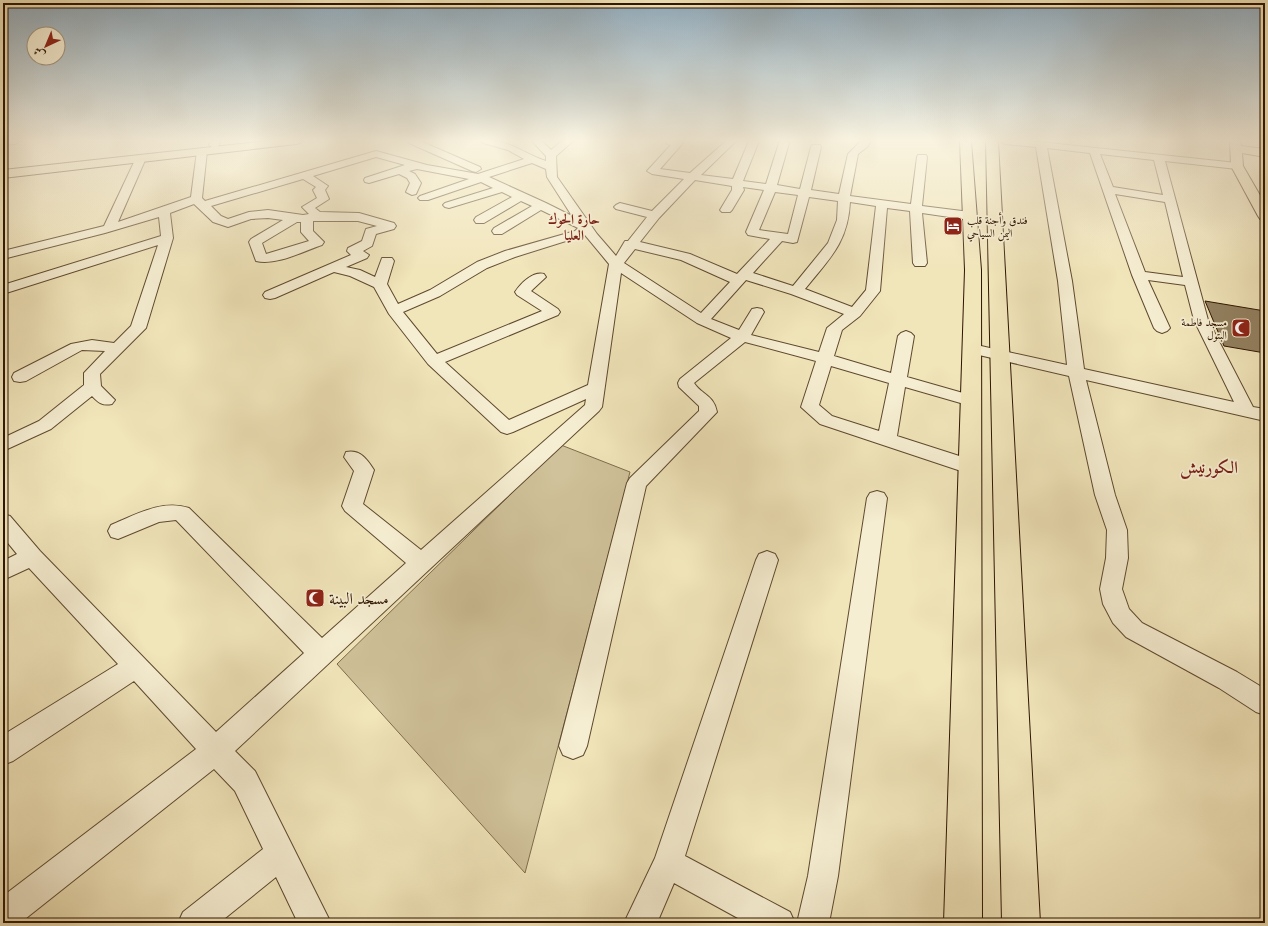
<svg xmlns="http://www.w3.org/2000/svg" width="1268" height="926" viewBox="0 0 1268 926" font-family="'Libre Caslon Text',Amiri,serif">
  <rect width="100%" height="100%" fill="#f1e5ba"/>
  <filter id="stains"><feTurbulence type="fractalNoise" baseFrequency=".005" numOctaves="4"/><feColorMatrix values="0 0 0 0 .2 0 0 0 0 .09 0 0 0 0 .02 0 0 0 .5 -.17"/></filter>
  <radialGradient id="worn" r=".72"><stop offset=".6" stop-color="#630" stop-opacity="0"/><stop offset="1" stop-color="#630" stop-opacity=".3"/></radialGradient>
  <path fill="#d0c29a" stroke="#7f6c4d" d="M561,445L630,472L525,873L337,664Z"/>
  <path fill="#938161" stroke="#2e1500" d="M1205,301L1265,311V353L1224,346Z"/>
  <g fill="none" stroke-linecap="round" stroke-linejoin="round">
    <g stroke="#5f492e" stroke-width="2">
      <path id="minor" d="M3,141H20L15,144L3,145Z
        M210,141H220L218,147L214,148L209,145Z
        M407,141H420L480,167L481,169L476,172L472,171L409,143Z
        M481,141C511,139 521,153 546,161V156L532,141H542L551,150L562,141H573L556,156L557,177L597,234L616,256L625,241H628L647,217L616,209L614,207L616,205L620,203L652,211L684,179L652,174L647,171L671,145L667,144L666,141H681L683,143L660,169L690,173L726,141H736L701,175L733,179L749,141H759L743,181L766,184L779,143L781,141H787L789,143L777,185L800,189L811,147L812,145H820L821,147L811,190L839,194L848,154L861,141H871L867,147L858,154L850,196L911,204L917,157L918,155H926L927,157L922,206L970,212L974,213L976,216L974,219L970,220L922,213L927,263L925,266H915L913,263L910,211L887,208L880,291L860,316L842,330L834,356L891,373L898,336L901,333L906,331L911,333L914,336L907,377L977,397L980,401L977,405L971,406L905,387L897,436L978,462L981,467L978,472L971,474L964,472L820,424L801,407L816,361L745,342L694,383C702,395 714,395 717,412L646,486L587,746L583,755L573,759L563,755L559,746L627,483L630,478L699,411V406L679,387L678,383L680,379L731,338L697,323L621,273L602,407L599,411L235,751L255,771L331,923H298L276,877L219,923H178L183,912L263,849L235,791L214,769L20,923H3V896L196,749L134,681L13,761L3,765V735L118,664L29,568L3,580V561L17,554L3,537V514L10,516L40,551L216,732L304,653L176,520L159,522L118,539L111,537L108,531L111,525C135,515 162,499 189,508L322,638L406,563L345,511L342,506L354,471L344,457L346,452C360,449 367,459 374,470L363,504L421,550L585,405L586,399L513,432L507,434L501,432L428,364L389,314L374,287L350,276L334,272L275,298L270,299L265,298L263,295L265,292L351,255L347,251L348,248L362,241L366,229L377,226L358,221H313V231L324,242L322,245C304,251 276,266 256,261L249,242L251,239L283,220L268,218L251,219L228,227L213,222L194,204L170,213L173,238L146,328L100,374L101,386L115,400L112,404C102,406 99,403 92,396L51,429L3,451V438L39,421L84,385V373L105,351L82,350L26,381L20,382L14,381L12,377L14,373L71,344L92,340L114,343L131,326L158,245L3,294V285L161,236L159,217L105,233L3,259V251L104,226L136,158L141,155L146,158L118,222L191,197L197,151L202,148L207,151L202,198L205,201L376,151L427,165L478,174L524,159L508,150L483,143ZM376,157L405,165L365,178L364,180L365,182L369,183L399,174L407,178L410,183L406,192L412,195L416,194L421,183L415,174L409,171L417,169L469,179L420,196L418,198L420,200H428L481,182L493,188L445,203L443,205L445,207L449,208L502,192L512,197L476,217L474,220L476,223H484L521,201L532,206L494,228L492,231L494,234H502L541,210L578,228L575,231L505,251L477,262L430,290L398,304L387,284L394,261L392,258H382L375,277L360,270L346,267L367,258L369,255L363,251L372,246L376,234L394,229L396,226L394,223L359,213L320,212L315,208L329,199L325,190L328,186L313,176ZM532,163L546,169L547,177L572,216L546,203L489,177ZM303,179L316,187L313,190L317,198L302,207L309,214L303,215L268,210L249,212L228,219L221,216L211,206ZM695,180L732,186V190L720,210L722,212H730L732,210L744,190L743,187L764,190L746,232L748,235L770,239L737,274L690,254L640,242L659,218ZM775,192L798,195L788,234L759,230ZM809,197L838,201L837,220L828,243L793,286L753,273L782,241L793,243L797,242ZM850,202L876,206L866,290L852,307L805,289C829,259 848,243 850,202ZM297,222H301V232L309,241L266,254L262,243ZM585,235L609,264L588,385L509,420L445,362L558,315L560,312L558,309L531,291L546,277L544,274C533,271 521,283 515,292L517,295L542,311L437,354L403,312L440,296L487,268L515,257ZM635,249L681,260L730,282L701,313L624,263ZM746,280L791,294L844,314L827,328L819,352L751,335L764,312L762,309L757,308L752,309L739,330L711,319ZM831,366L889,383L879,431L832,416L819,405Z
        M1000,141H1030L1237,163L1242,166L1237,169L1165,161L1208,320L1253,407L1265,409V421L1086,380L1115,495L1127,530L1128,558L1122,589L1129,609L1142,623L1237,672L1265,689V715L1256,712L1219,688L1126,637L1113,623L1103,604L1100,589L1106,558L1107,530L1095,495L1069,376L966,352L964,349L966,346L972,344L1067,365L1058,281L1036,147L1005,144ZM1047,148L1090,153L1132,275L1154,328L1157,331L1162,333L1167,331L1170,328L1148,280L1185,285L1194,320L1234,402L1084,369L1072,281ZM1100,154L1154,160L1163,195L1113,187ZM1115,194L1165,202L1183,277L1145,272Z
        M877,491L884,493L887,498L838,876L829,923H797L808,876L867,498L870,493Z
        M767,551L775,554L778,560L685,856L790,912L795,923H747L674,883L657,923H624L655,858L756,560L759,554Z"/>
    </g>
    <g stroke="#2e1500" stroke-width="2">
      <path id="major" d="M268,141H302L300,143L296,144L3,178V170Z
        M960,141H971L981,270L982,923H944L965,270Z
        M986,141H998L1040,923H1002Z
        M1230,141H1240L1241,146L1265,149V157L1242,153L1243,166L1265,204V220L1260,219L1258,216L1231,166Z"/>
    </g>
    <use href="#minor" fill="#f6eed2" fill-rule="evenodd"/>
    <use href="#major" fill="#f1e5ba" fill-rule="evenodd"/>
  </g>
  <linearGradient id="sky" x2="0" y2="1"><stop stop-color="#91abbc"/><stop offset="0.52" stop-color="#f9f3e0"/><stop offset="1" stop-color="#f9f3e0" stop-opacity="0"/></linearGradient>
  <rect width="1268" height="270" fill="url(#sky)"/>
  <defs>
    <g id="hotel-square" transform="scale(1)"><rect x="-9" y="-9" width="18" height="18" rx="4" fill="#8f2418" stroke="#f6eed2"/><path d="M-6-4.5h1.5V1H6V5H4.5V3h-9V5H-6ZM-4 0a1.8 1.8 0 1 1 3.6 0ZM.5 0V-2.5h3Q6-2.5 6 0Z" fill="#fff"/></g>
    <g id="mosque-square" transform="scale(1)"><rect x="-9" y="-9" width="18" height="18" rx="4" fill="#8f2418" stroke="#f6eed2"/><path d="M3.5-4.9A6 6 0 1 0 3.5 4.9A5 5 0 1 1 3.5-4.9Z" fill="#fff"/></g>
  </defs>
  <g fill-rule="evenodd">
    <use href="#hotel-square" x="953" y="226"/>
    <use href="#mosque-square" x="1241" y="328"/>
    <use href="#mosque-square" x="315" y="598"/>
  </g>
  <g text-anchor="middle" stroke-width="3.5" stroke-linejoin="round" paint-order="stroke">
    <g font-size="11" fill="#2e1500" stroke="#f6eed2" text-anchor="start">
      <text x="967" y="224">فندق وأجنة قلب<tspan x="967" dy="13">اليمن السياحي</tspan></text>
      <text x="1227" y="326" text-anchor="end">مسجد فاطمة<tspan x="1227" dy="13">البتول</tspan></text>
    </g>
    <g font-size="14" font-weight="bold" fill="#7a1f14" stroke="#f6eed2">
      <text x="574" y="224">حارة الحوك<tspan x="574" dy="16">العليا</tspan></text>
    </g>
    <g font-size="16" fill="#2e1500" stroke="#f6eed2" text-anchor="start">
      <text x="329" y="604">مسجد البينة</text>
    </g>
    <g font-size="17" font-weight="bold" fill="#7a1f14" stroke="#f6eed2">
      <text x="1209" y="473">الكورنيش</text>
    </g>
  </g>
  <rect width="1268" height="926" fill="none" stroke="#f1e5ba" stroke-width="16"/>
  <rect x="4" y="4" width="1260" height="918" fill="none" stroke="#2e1500" stroke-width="2"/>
  <rect x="8" y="8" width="1252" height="910" fill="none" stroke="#2e1500"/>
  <g transform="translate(46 46) rotate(224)"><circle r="19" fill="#f6eed2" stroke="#a6977e"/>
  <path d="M0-3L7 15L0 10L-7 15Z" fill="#8f2418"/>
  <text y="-6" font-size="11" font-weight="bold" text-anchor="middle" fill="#2e1500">ش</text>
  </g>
  <rect width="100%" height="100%" filter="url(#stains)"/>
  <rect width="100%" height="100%" fill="url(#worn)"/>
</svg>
